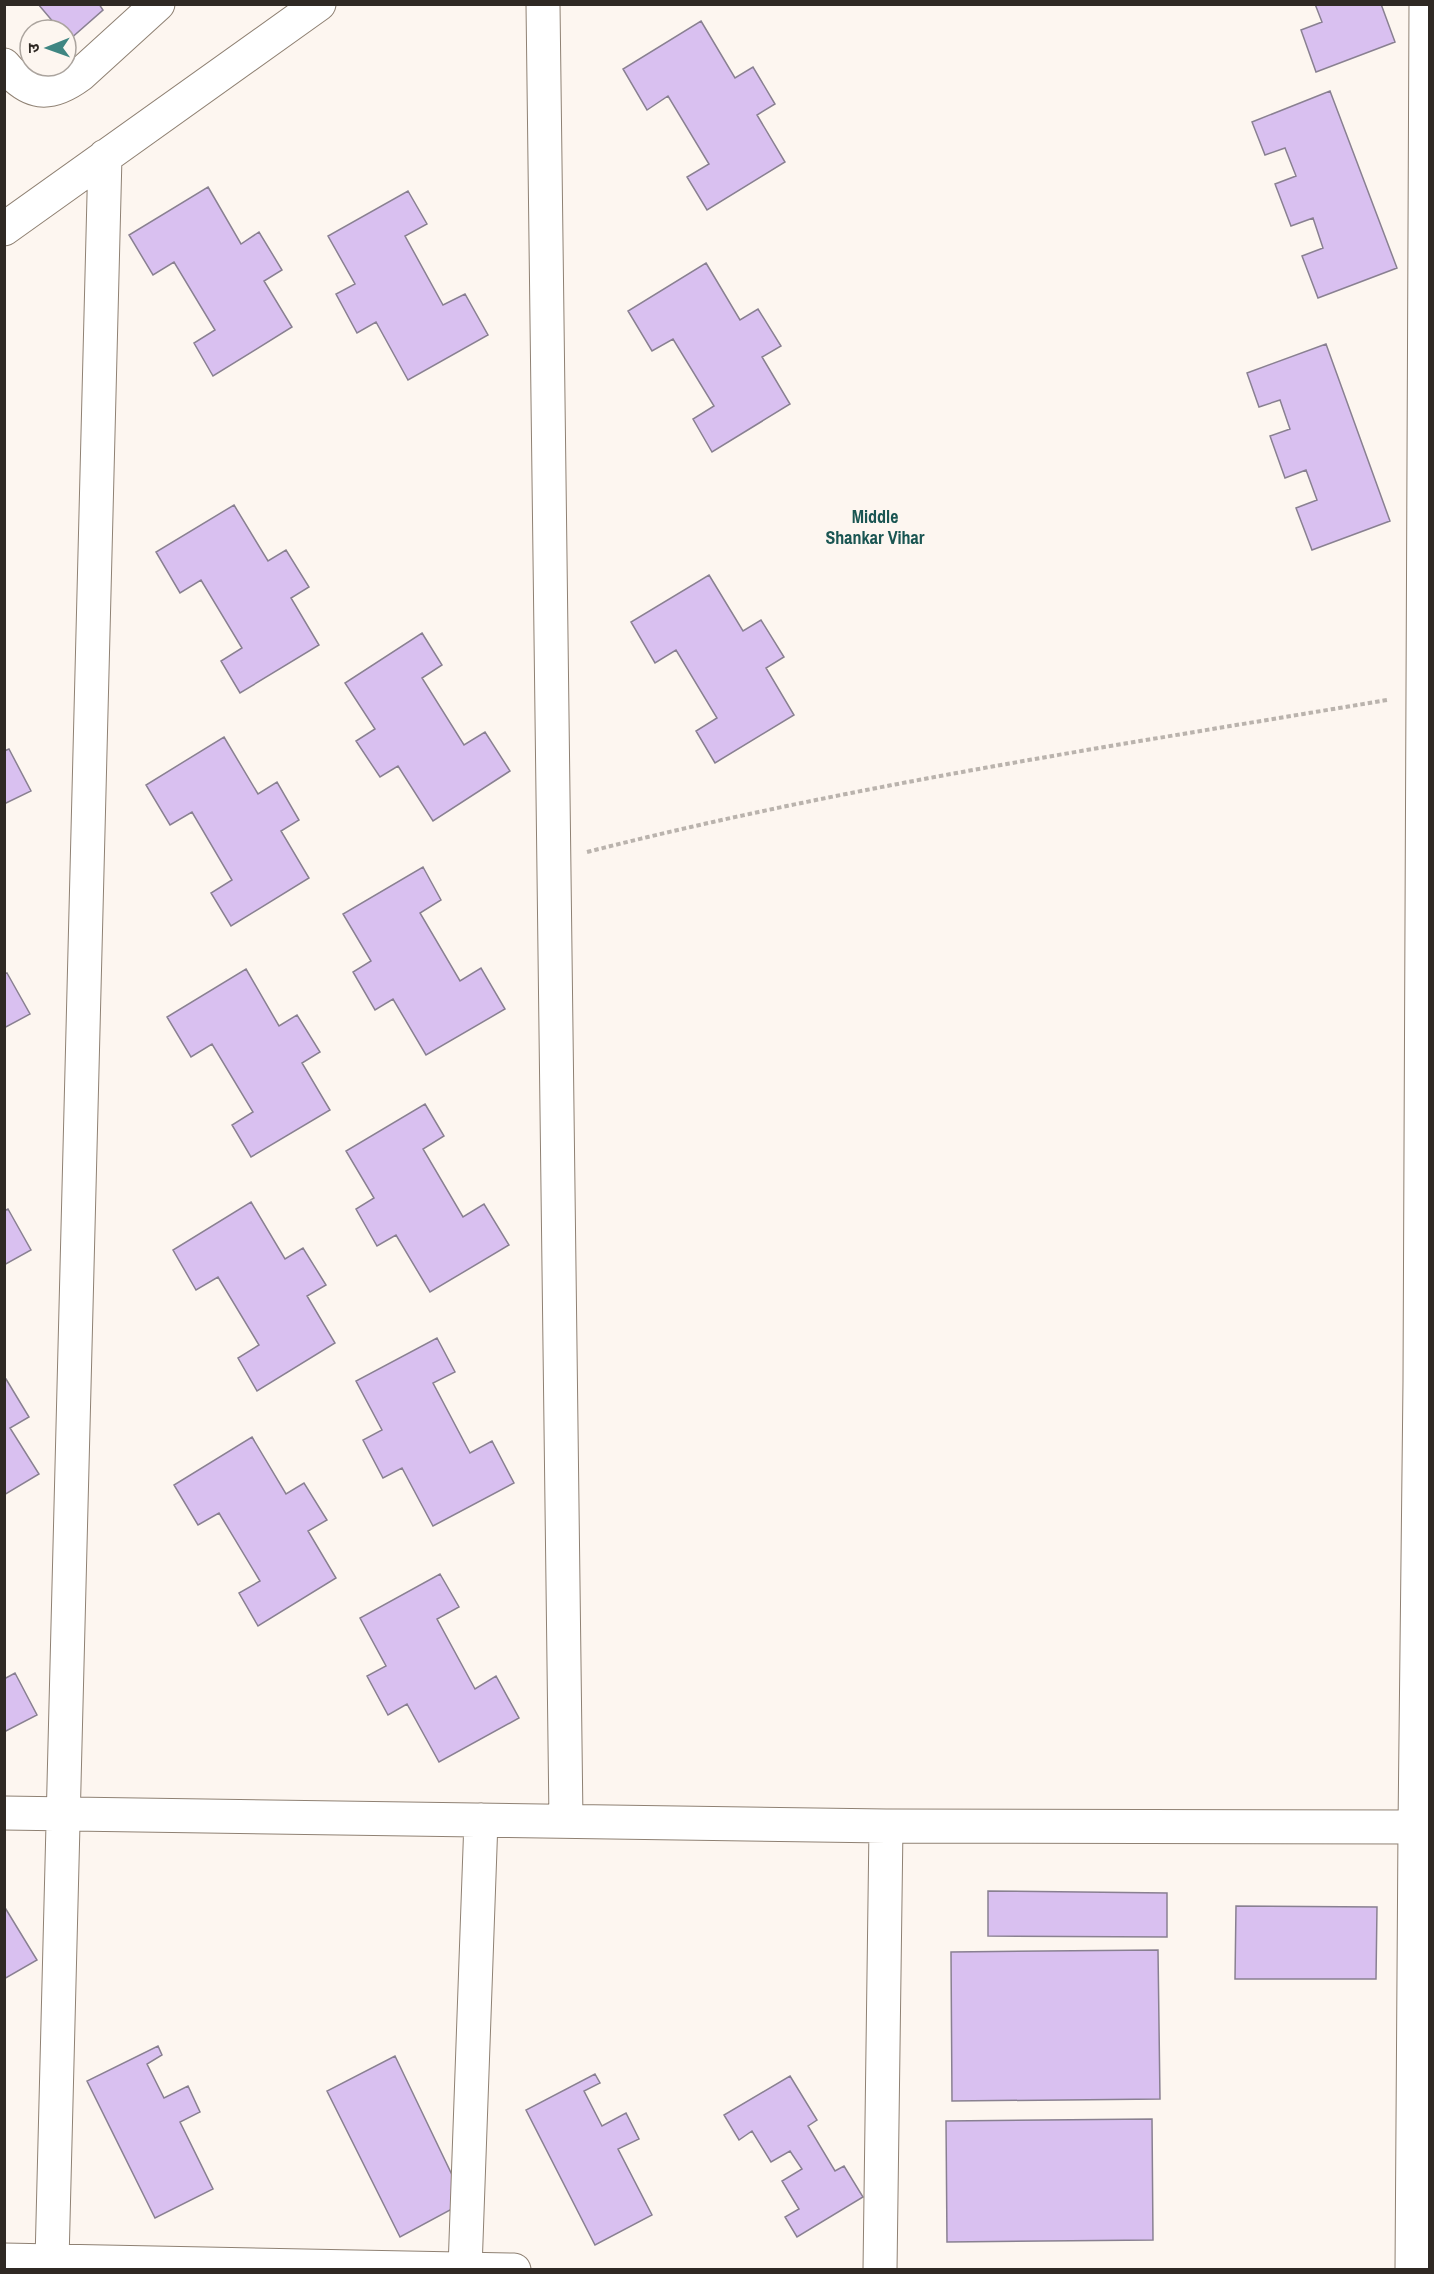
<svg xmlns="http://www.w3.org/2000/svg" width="1434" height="2274" viewBox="0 0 1434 2274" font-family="'Archivo Narrow','Noto Sans Devanagari',sans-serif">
  <rect width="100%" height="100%" fill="#fdf6f0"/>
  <path fill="#d9c0f0" stroke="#898091" stroke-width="1.5" d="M38,4H99L103,10L69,40L66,37V30H60Z
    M1315,4H1381L1395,42L1316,72L1301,30L1322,22Z
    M701,21L735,78L753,67L775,104L757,115L785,162L707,210L687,177L709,164L668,96L647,110L623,69Z
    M1330,91L1397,268L1318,298L1302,256L1323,248L1313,218L1291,226L1275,184L1296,176L1285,148L1265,155L1252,122Z
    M208,187L241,244L259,232L282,270L264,281L292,327L213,376L194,343L215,330L174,262L153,275L129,235Z
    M408,191L427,224L405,236L443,305L465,294L488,335L408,380L376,322L357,333L336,294L355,284L328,236Z
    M706,263L740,320L758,309L781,346L762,357L790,404L712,452L693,419L714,406L673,339L652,351L628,311Z
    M1326,344L1390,521L1312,550L1296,508L1317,500L1306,470L1285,478L1270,436L1290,429L1280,400L1259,407L1247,373Z
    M234,505L268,561L286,550L309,587L291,598L319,645L240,693L221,661L242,648L201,580L180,593L156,552Z
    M709,575L743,631L761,620L784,657L766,668L794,715L715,763L696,731L717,718L676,650L655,663L631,622Z
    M422,633L442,665L422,678L464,745L485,732L510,771L433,821L398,766L380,777L356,741L375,729L345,683Z
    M224,737L258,794L277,782L299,820L281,831L309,878L231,926L211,893L232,880L192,812L170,825L146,785Z
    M9,749L31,791L4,804V751Z
    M423,867L441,900L420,913L460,981L481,968L505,1009L426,1055L393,999L375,1010L353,972L371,961L343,914Z
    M246,969L279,1026L297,1015L320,1052L302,1063L330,1110L251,1157L232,1125L253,1112L212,1044L191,1057L167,1017Z
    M7,973L30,1014L4,1028V974Z
    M425,1104L444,1136L423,1149L463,1217L484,1204L509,1245L430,1292L396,1235L377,1246L356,1209L374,1198L346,1151Z
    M251,1202L285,1259L303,1248L326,1285L307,1296L335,1343L257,1391L238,1358L259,1345L218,1277L196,1290L173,1250Z
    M8,1209L31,1250L4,1265V1211Z
    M437,1338L455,1372L433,1383L470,1453L492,1441L514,1483L433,1526L402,1468L383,1478L363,1440L382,1430L356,1381Z
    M6,1379L29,1417L10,1428L39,1474L4,1495V1380Z
    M252,1437L286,1494L304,1483L327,1520L308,1531L336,1578L258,1626L239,1593L260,1581L219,1513L198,1525L174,1485Z
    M440,1574L459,1607L437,1619L475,1689L496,1676L519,1718L439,1762L407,1704L388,1715L367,1676L386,1666L360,1618Z
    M15,1673L37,1715L4,1732V1679Z
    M988,1891L1167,1893V1937L988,1936Z
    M4,1906L37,1960L4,1979Z
    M1236,1906L1377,1907L1376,1979H1235Z
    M1158,1950L1160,2099L952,2101L951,1952Z
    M158,2046L162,2055L147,2064L164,2098L188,2086L200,2112L180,2122L213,2189L155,2218L87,2081Z
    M395,2056L465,2202L400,2237L327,2091Z
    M595,2074L600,2083L584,2091L602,2126L626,2113L639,2139L618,2149L652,2215L595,2245L526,2110Z
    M790,2076L817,2120L808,2126L835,2171L844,2166L863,2197L797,2237L785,2217L799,2209L782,2181L802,2169L790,2151L771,2162L752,2131L739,2140L724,2115Z
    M1152,2119L1153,2240L947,2242L946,2121Z"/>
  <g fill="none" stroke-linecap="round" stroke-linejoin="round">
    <g stroke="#8f8173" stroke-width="35">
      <path id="minor" d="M543,4L566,1821
        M4,65C29,95 49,98 80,75L158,4
        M4,229L319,4
        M4,1813L886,1826L1415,1827L1420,1382L1426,4
        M4,2260L514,2270
        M52,2261L105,156
        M465,2269L481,1820
        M880,2270L886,1826
        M1412,2270L1415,1827"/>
    </g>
    <path stroke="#bab3ad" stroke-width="4" stroke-dasharray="4.5 3" stroke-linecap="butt" d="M587,852C850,785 1120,745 1387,700"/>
    <use href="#minor" stroke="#fff" stroke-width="33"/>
  </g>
  <g text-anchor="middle" stroke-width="4.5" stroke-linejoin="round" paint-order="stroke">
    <g font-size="18" font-weight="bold" fill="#1a5552" stroke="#fdf6f0">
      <text x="875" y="523">Middle<tspan x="875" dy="21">Shankar Vihar</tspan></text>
    </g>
  </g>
  <rect width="1434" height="2274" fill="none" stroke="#2f2924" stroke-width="12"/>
  <g transform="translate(48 48) rotate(269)"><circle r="28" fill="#fdf6f0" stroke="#aba49e" stroke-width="1.5"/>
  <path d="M0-4.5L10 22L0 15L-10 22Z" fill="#3f8682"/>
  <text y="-9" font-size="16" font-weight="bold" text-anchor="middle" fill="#2f2924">उ</text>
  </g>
</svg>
